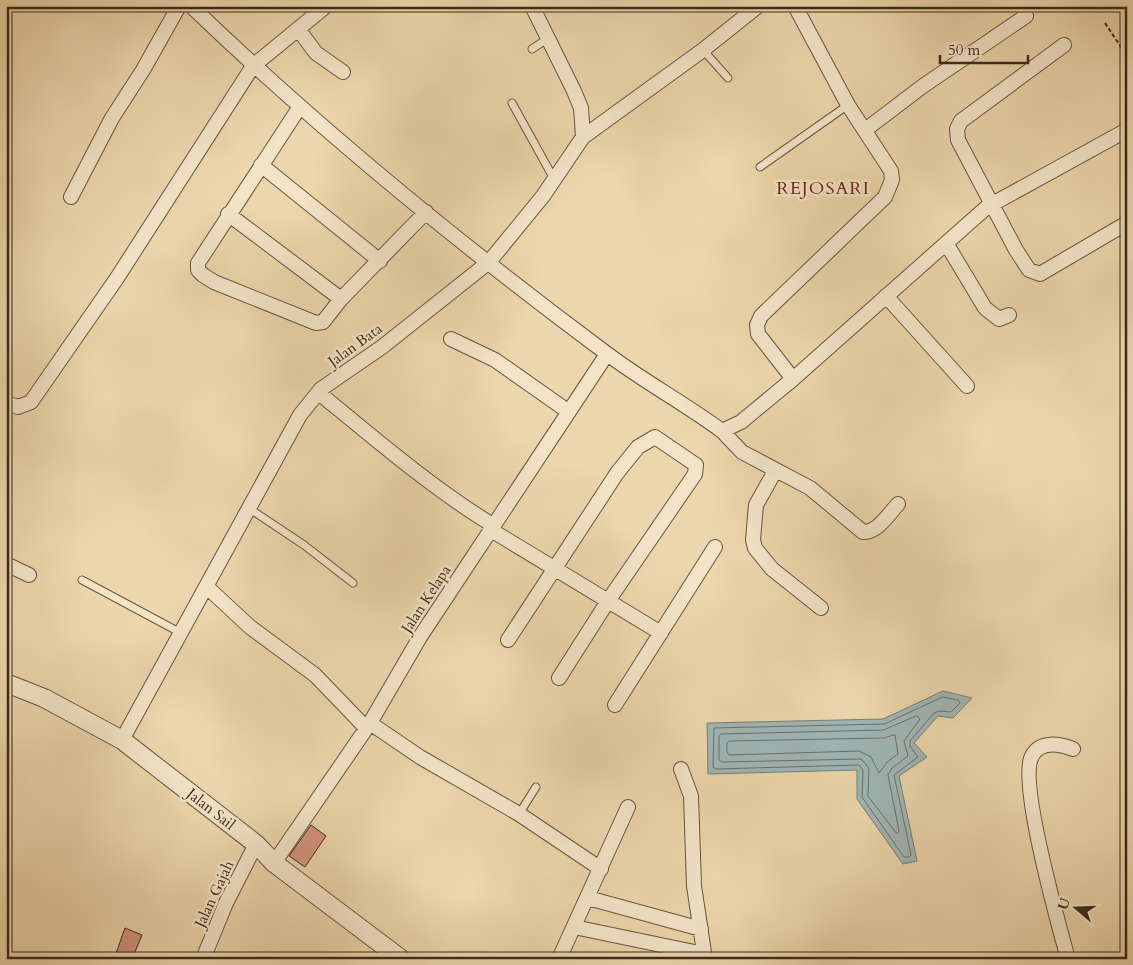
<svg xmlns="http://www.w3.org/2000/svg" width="1133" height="965" viewBox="0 0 1133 965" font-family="Cardo,serif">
  <rect width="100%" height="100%" fill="#ecd6ab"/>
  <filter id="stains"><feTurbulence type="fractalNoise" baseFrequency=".004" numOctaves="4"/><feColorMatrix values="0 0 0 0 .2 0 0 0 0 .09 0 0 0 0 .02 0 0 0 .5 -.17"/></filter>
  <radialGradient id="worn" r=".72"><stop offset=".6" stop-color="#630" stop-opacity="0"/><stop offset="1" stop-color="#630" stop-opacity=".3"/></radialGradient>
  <path fill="#9fb6b6" stroke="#777e78" d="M943,691L972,698L953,718L938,716L914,743L927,757L899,776L917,861L903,864L857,799V770L708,774L707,723L883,719Z"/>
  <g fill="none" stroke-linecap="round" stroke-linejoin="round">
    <path stroke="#6c7069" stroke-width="1" d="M943,697L958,700L960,703L951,712L939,711L934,713L910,741V746L918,757L894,775L911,855L909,857H904L862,797L863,770L859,765L716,769L713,767L714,728L884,724Z
      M917,716L920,719L904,741L908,756L892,768L888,775L899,831L897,834L868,796L869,768L861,759L722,762L719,760V736L721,734L883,730Z
      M895,735L898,754L887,762L879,773L871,757L859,751L729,755L727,752V743L729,741L883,738Z"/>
  </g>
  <path fill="#d2937d" stroke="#3a2a1c" d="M311,825L326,836L305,867L289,856Z
    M125,928L142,935L132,959H114Z"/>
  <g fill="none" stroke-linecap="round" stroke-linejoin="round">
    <g stroke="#665540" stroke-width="9">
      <path id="service" d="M532,49L547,39
        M703,50L728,78
        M512,103L554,179
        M760,167L848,105
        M250,509L304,545L353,583
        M82,580L181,633
        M519,814L536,787"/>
    </g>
    <g stroke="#665540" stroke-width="16">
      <path id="minor" d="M191,6C321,131 461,245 606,353C643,381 684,403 722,431L741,422L793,379L987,207L1127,130
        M298,29L316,53L343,72
        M1064,45L961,121L957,129L958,140L1016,250L1029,270L1040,274L1127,223
        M299,108L198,263V270L203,275L214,282L316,323L323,322L341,299L426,212
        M865,130L923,86L1026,16
        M583,137L703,50L758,6
        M261,165L380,261
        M71,197L112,118L143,70L179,6
        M228,214L341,299
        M946,243L985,308L999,319L1009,315
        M886,296L967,386
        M451,339L495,360L569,412
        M793,379L758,334L757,325L761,316L885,197L892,180L891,171L848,105L795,6
        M319,393C375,439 432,488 494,526
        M6,403L18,407L31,402L117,278L253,66L326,6
        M722,431L742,452L810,488L863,532C877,533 889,514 898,504
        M775,471L756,505L753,540L755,548L772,569L821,608
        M491,530L661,633
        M6,564L29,575
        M207,587L250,627L315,675L366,728
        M508,640L617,473L638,447L655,437L696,465L695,474L608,601L559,678
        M615,705L715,547
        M370,723L420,757L519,814L601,869
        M122,740L300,415L321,389L382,347L489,262L543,196L583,137L581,108L574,91L532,6
        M681,769L691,796L694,886L705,959
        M274,863L370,723L420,637L607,354
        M588,898L701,929
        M574,927L704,954
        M203,959L226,903L256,844
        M559,959L628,807
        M1068,959C1059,926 1018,780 1032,756C1040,740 1060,744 1073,749"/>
    </g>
    <g stroke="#665540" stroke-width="20">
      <path id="tertiary" d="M6,683L44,698L122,740L256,844L274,863L401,959"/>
    </g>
    <path stroke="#3a2a1c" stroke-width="2" stroke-dasharray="4 2.5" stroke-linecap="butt" d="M1105,23L1127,56"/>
    <use href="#service" stroke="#f3e4c8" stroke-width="7"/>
    <use href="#minor" stroke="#f3e4c8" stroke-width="14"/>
    <use href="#tertiary" stroke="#f3e4c8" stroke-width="18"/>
  </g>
  <g text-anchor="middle" stroke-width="5" stroke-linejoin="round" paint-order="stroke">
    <g font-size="15" fill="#3a2a1c" stroke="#f3e4c8">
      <text transform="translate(355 345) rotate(-36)" y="5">Jalan Bata</text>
      <text transform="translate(426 599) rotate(-57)" y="5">Jalan Kelapa</text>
      <text transform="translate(211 809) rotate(38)" y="5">Jalan Sail</text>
      <text transform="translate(214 894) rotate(-65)" y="5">Jalan Gajah</text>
    </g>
    <g font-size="18" letter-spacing="1" fill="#7a1f14" stroke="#f3e4c8">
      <text x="823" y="194">REJOSARI</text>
    </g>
  </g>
  <rect width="1133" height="965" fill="none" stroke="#ecd6ab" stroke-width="25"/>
  <rect x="8" y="8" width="1118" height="950" fill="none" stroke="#3a2a1c" stroke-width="2.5"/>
  <rect x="12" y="12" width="1108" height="940" fill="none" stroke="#3a2a1c"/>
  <g transform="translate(1076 908) rotate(289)" stroke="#f3e4c8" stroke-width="4" paint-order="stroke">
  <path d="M0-4L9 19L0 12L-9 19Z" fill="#3a2a1c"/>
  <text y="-8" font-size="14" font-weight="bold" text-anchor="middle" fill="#3a2a1c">U</text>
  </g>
  <path d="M940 55v8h88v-8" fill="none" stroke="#3a2a1c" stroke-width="2.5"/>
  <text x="948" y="55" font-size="15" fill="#3a2a1c" stroke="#f3e4c8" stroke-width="4" paint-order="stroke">50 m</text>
  <rect width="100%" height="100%" filter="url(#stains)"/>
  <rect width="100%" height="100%" fill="url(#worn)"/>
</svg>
